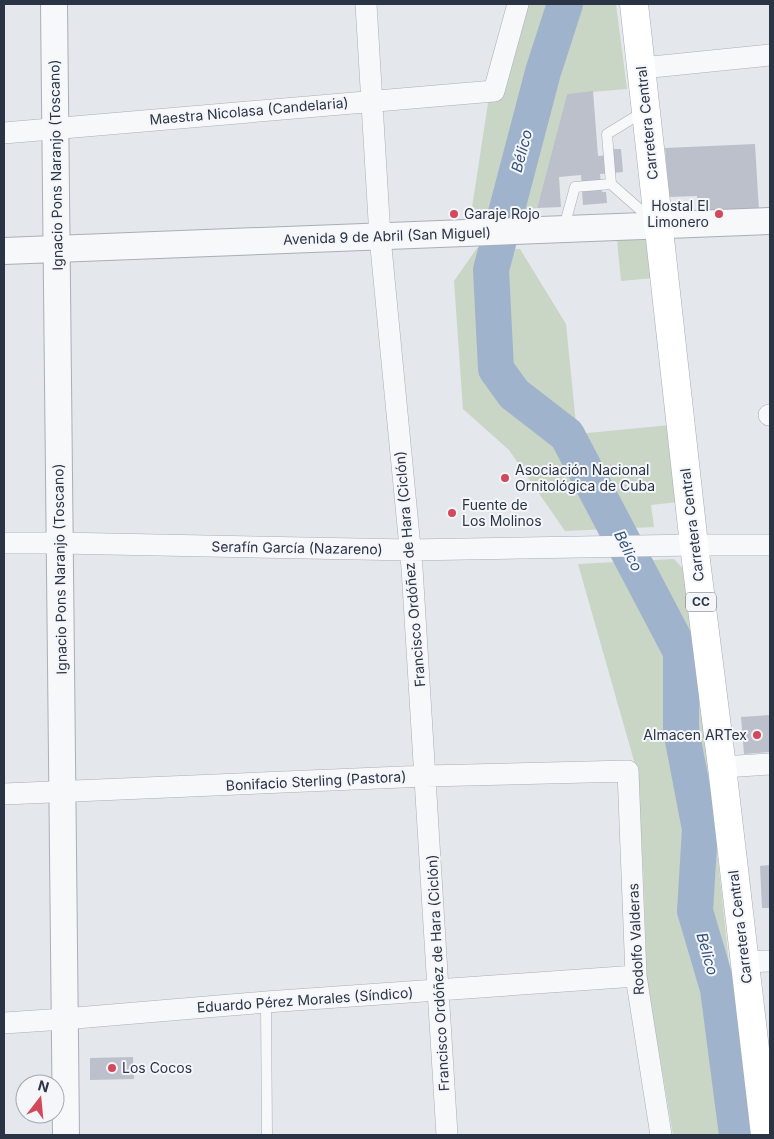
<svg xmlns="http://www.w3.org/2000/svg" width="774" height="1139" viewBox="0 0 774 1139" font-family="Inter,sans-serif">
  <rect width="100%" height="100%" fill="#e4e7ec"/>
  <path fill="#c9d6c5" d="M526,4H616L627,89L567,94L537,208L471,214L488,103L504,92Z
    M644,237L651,244L654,278L621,281L617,240Z
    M477,248L520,249L566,324L577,434L670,425L678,502L651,505L654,527L565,531L509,450L463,409L454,281Z
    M674,559L688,574L747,1135H673L647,981L643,867L636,768L578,564Z"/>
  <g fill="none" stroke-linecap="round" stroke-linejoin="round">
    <path stroke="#9fb4cc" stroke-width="36" d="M565,4L543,72L491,270L496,369L514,394L567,435L681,652V730L700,829L695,911L718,989L737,1135"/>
  </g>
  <path fill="#bbc0ca" d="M593,91L598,156L612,155L611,149H621L623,172L600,174L602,192H606L607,203L583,205L581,175L559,177L561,207L537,208L567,94Z
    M755,144L759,211L697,214V196L669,197L665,148Z
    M770,715V752L744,754L741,717Z
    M770,865V908H762L760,866Z
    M133,1057L134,1079L90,1080V1058Z"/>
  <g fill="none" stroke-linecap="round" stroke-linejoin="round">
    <g stroke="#a9aeb7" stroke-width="11">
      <path id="service" d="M611,184L653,221
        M564,227L575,187L611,184L607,134L643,112
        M266,1002L267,1135"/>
    </g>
    <g stroke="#a9aeb7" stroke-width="22">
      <path id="minor" d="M366,4L380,237L412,568L447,1135
        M642,68L770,55
        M4,133L494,91L518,4
        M769,415H770
        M4,543H60L410,550L694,545H770
        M722,767L770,764
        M4,794L426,776L628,771L636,976L661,1135
        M744,962L770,961
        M4,1023L64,1019L266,1002L636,976"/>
    </g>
    <g stroke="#a9aeb7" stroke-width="28">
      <path id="tertiary" d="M54,4L66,1135
        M4,251L770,221"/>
    </g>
    <g stroke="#a3abb8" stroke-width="29">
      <path id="primary" d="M634,4L694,545L722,767L765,1135"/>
    </g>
    <use href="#service" stroke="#f7f8fa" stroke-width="10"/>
    <use href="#minor" stroke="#f7f8fa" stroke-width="21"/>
    <use href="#tertiary" stroke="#f7f8fa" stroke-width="26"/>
    <use href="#primary" stroke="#fff" stroke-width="28"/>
  </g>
  <g fill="#d1495b" stroke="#f4f6f9" stroke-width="2">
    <circle cx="454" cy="214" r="5"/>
    <circle cx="719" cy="214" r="5"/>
    <circle cx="505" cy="478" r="5"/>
    <circle cx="452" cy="513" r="5"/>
    <circle cx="757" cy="735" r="5"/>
    <circle cx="112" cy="1068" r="5"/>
  </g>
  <g text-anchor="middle" stroke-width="4" stroke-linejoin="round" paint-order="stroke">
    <rect fill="#f4f6f9" stroke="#676e7b" stroke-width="1" x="686" y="592.5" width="30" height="19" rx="4"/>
    <g font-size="12" font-weight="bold" fill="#2b3445">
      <text x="701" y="606">CC</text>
    </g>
    <g font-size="14" fill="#2b3445" stroke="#f4f6f9">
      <text transform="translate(249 111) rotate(-5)" y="5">Maestra Nicolasa (Candelaria)</text>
      <text transform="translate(647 123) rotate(-96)" y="5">Carretera Central</text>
      <text transform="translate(56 165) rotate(-91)" y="5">Ignacio Pons Naranjo (Toscano)</text>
      <text transform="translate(387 236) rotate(-2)" y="5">Avenida 9 de Abril (San Miguel)</text>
      <text transform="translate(692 525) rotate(-97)" y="5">Carretera Central</text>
      <text transform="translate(297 548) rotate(1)" y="5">Serafín García (Nazareno)</text>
      <text transform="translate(60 569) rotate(-91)" y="5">Ignacio Pons Naranjo (Toscano)</text>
      <text transform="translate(410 569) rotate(-95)" y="5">Francisco Ordóñez de Hara (Ciclón)</text>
      <text transform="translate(316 781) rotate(-3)" y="5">Bonifacio Sterling (Pastora)</text>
      <text transform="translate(740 927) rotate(-97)" y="5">Carretera Central</text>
      <text transform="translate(636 939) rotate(-93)" y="5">Rodolfo Valderas</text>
      <text transform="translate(438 973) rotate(-93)" y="5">Francisco Ordóñez de Hara (Ciclón)</text>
      <text transform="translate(305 1000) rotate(-4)" y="5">Eduardo Pérez Morales (Síndico)</text>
    </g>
    <g font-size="14" fill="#2b3445" stroke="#f4f6f9" text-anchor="start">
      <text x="709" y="211" text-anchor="end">Hostal El<tspan x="709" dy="16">Limonero</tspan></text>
      <text x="464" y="219">Garaje Rojo</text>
      <text x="515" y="475">Asociación Nacional<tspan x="515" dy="16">Ornitológica de Cuba</tspan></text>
      <text x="462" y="510">Fuente de<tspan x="462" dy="16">Los Molinos</tspan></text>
      <text x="747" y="740" text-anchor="end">Almacen ARTex</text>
      <text x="122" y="1073">Los Cocos</text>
    </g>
    <g font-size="15" font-style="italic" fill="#34527a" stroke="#f4f6f9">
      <text transform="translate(522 151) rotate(-75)" y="5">Bélico</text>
      <text transform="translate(628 551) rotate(63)" y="5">Bélico</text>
      <text transform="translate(707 954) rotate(74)" y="5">Bélico</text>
    </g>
  </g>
  <rect width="774" height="1139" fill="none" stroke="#2b3445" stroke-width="10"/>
  <g transform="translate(40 1099) rotate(16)"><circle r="24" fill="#f4f6f9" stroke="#a4a8b1"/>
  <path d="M0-4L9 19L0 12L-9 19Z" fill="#d1495b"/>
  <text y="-8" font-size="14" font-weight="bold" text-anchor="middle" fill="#2b3445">N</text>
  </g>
</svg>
